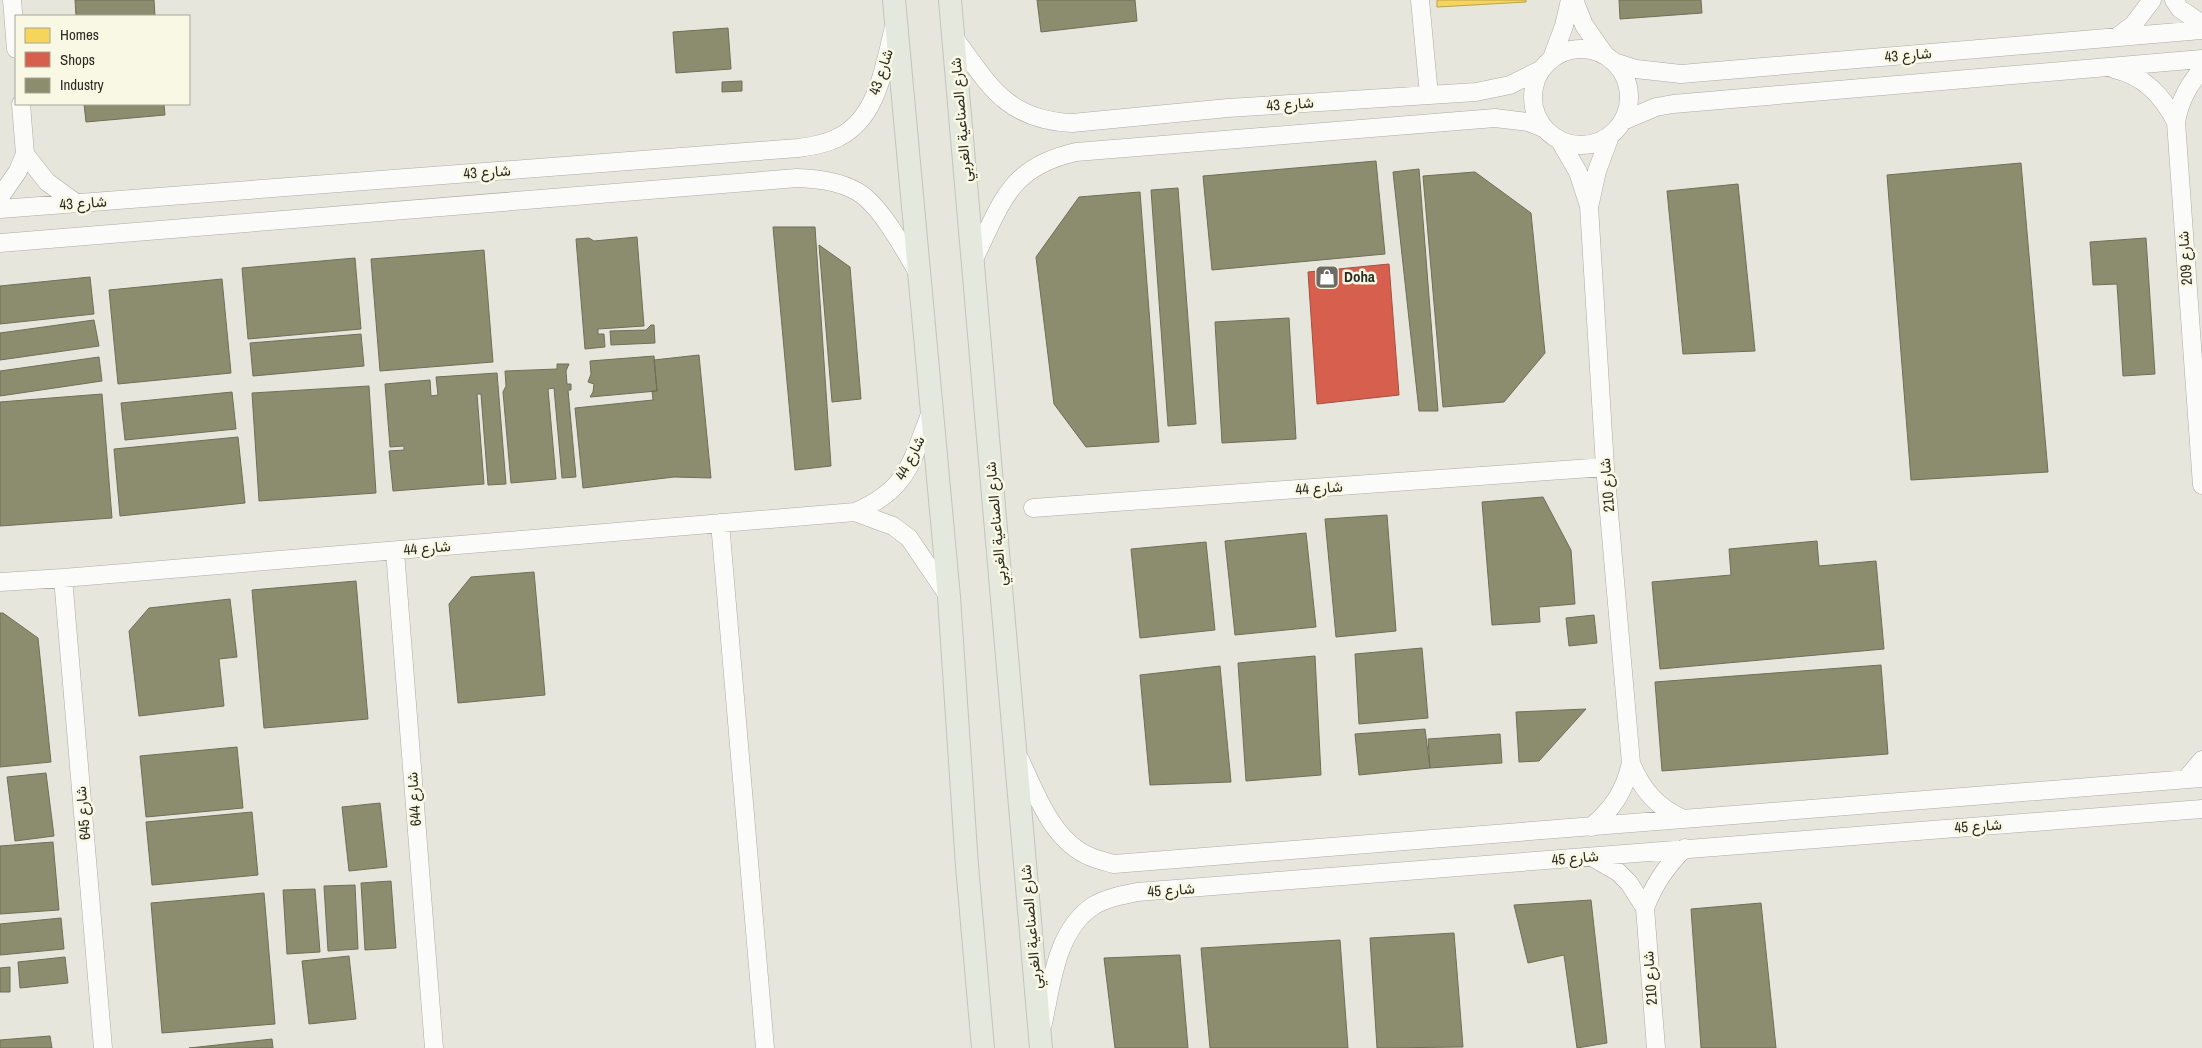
<svg xmlns="http://www.w3.org/2000/svg" width="2202" height="1048" viewBox="0 0 2202 1048" font-family="'Archivo Narrow',Vazirmatn,sans-serif">
  <rect width="100%" height="100%" fill="#e6e6dc"/>
  <path fill="#f6d55c" stroke="#b9a24b" d="M1437,0H1526V2L1437,7Z"/>
  <path fill="#d6604d" stroke="#a35040" d="M1389,264L1399,395L1317,404L1308,272Z"/>
  <path fill="#8c8c6e" stroke="#6f6f58" d="M75,0H154L155,16H76Z
    M1037,0H1135L1137,21L1041,32Z
    M1619,0H1701L1702,13L1620,19Z
    M728,28L731,69L676,73L673,32Z
    M742,81V91L722,92V82Z
    M84,104H164L165,115L86,122Z
    M1376,161L1385,254L1212,270L1203,176Z
    M2021,163L2048,472L1911,480L1887,175Z
    M1419,169L1438,411H1419L1393,172Z
    M1475,172L1531,213L1545,353L1504,402L1443,407L1423,176Z
    M1738,184L1755,351L1683,354L1667,191Z
    M1178,188L1196,424L1168,426L1151,190Z
    M1140,192L1159,442L1086,447L1054,404L1036,257L1079,197Z
    M773,227H815L831,466L795,470Z
    M637,237L644,326L598,329V334H604L605,347L585,349L576,239L589,238L594,241Z
    M2146,238L2155,374L2123,376L2117,284L2093,285L2090,242Z
    M819,245L850,267L861,399L832,402Z
    M484,250L493,362L380,371L371,259Z
    M355,258L361,329L248,339L242,268Z
    M90,277L94,314L0,324V286Z
    M222,279L231,373L118,384L109,290Z
    M1289,318L1296,439L1222,443L1215,322Z
    M94,320L99,346L0,360V333Z
    M651,325H654L655,343L611,345L610,331L646,330Z
    M361,334L364,366L253,376L250,343Z
    M699,355L711,478L674,477L583,488L575,408L653,400L652,391H657L654,360Z
    M654,356L657,391L590,397L593,392L594,384L588,382L591,374L590,361Z
    M99,357L102,381L0,396V371Z
    M557,364H569L566,371L567,384H571V390H568L576,477L562,478L554,388L548,389L556,479L511,483L503,392L506,386L505,371L557,369Z
    M497,373L506,484L488,485L481,394H477L484,484L393,491L389,451L404,450V446L390,447L385,384L430,380L431,396L438,395L436,377Z
    M369,386L376,493L259,501L252,393Z
    M232,392L236,429L125,440L121,403Z
    M102,394L112,518L0,526V402Z
    M238,437L245,503L120,516L114,449Z
    M1543,497L1571,550L1575,604L1539,607L1540,622L1492,625L1482,502Z
    M1387,515L1396,631L1336,637L1325,519Z
    M1306,533L1316,627L1235,635L1225,541Z
    M1817,541L1819,566L1876,561L1884,649L1660,669L1652,582L1731,575L1729,549Z
    M1206,542L1215,630L1140,638L1131,549Z
    M534,572L545,695L458,703L449,604L471,577Z
    M356,581L368,719L264,728L252,590Z
    M230,599L237,657L219,659L224,706L139,716L129,631L149,608Z
    M0,613H3L38,638L51,762L0,767Z
    M1594,615L1597,643L1569,646L1566,618Z
    M1422,648L1428,718L1359,724L1355,654Z
    M1315,656L1321,775L1246,781L1238,663Z
    M1881,665L1888,754L1662,771L1655,682Z
    M1220,666L1231,782L1150,785L1140,675Z
    M1586,709L1539,761L1519,762L1516,712Z
    M1425,729L1430,768L1359,775L1355,734Z
    M1500,734L1502,763L1430,768L1428,739Z
    M237,747L243,808L146,817L140,756Z
    M46,773L54,836L15,841L7,777Z
    M380,803L387,867L349,871L342,807Z
    M252,812L258,875L152,885L146,822Z
    M53,842L59,910L0,914V846Z
    M391,881L396,948L365,950L361,883Z
    M355,885L358,949L328,951L324,886Z
    M315,889L320,952L287,954L283,890Z
    M264,893L275,1024L162,1033L151,903Z
    M1591,900L1607,1043L1577,1048L1564,955L1528,963L1514,905Z
    M1761,903L1776,1048H1701L1691,909Z
    M61,918L64,949L0,955V924Z
    M1454,933L1463,1047L1377,1048L1370,938Z
    M1340,940L1348,1048H1210L1201,948Z
    M1180,955L1188,1048H1115L1104,958Z
    M349,956L356,1019L309,1024L302,961Z
    M65,957L68,983L20,988L18,962Z
    M10,967V992H0V968Z
    M50,1036L52,1048H0V1040Z
    M272,1039L273,1048H189Z"/>
  <g fill="none" stroke-linecap="round" stroke-linejoin="round">
    <g stroke="#ababa3" stroke-width="19">
      <path id="minor" d="M12,0L16,49
        M1420,0L1429,95
        M1574,0L1584,25L1605,55
        M2174,0L2180,9L2202,24
        M953,36C989,85 1006,120 1072,123L1228,108L1476,92L1510,85L1540,70
        M2117,37L2133,25L2152,0
        M1533 97a48 48 0 1 1 96 0a48 48 0 1 1-96 0Z
        M1552,58L1564,26L1570,0
        M1614,62L1636,69L1681,74L2202,30
        M2114,69C2144,76 2162,95 2176,122
        M2202,69C2188,86 2180,100 2176,122L2202,485
        M1623,121L1656,107L1673,104L2202,59
        M1560,141L1578,172L1589,206L1605,467L1631,763C1625,790 1613,809 1591,827
        M25,154L47,182L76,203
        M0,197L18,171L25,154L21,104
        M1590,203L1597,171L1610,136
        M0,209L798,148C812,146 826,144 839,137C877,118 884,68 893,31
        M0,243L797,178C818,179 839,181 858,192C881,206 904,249 918,273
        M974,259C1002,202 1009,167 1076,152L1495,118L1528,122L1543,128
        M1033,508L1605,467
        M855,512L893,526L909,538L949,597
        M720,523L765,1048
        M395,551L434,1048
        M63,578L103,1048
        M0,582L63,578L855,512C908,490 911,462 931,412
        M1020,760C1037,795 1052,841 1091,857C1098,860 1107,862 1114,864L2202,778
        M1631,763C1642,790 1657,807 1683,819
        M2186,779L2202,760
        M1592,857L1618,872L1629,883L1645,908L1656,1048
        M1645,908C1654,884 1666,866 1685,848
        M1043,1023C1052,983 1056,931 1093,906C1106,898 1122,895 1137,892L2202,809"/>
    </g>
    <g stroke="#c4c4be" stroke-width="24">
      <path id="major" d="M894,0L949,597L967,866L983,1048
        M950,0L1041,1048"/>
    </g>
    <use href="#minor" stroke="#fbfbfa" stroke-width="18"/>
    <use href="#major" stroke="#e4e8dd" stroke-width="22"/>
  </g>
  <defs>
    <g id="shop-square" transform="scale(1.25)"><rect x="-9" y="-9" width="18" height="18" rx="4" fill="#6c6c64" stroke="#f8f8e4"/><path d="M-5-2.5h2.3a2.7 3.5 0 0 1 5.4 0H5L5.5 6h-11ZM-1.5-2.5h3a1.5 2.3 0 0 0-3 0Z" fill="#fff"/></g>
  </defs>
  <g fill-rule="evenodd">
    <use href="#shop-square" x="1327" y="277"/>
  </g>
  <g text-anchor="middle" stroke-width="5" stroke-linejoin="round" paint-order="stroke">
    <g font-size="15" fill="#2b2b23" stroke="#f8f8e4">
      <text transform="translate(1908 55) rotate(-5)" y="5">شارع 43</text>
      <text transform="translate(881 72) rotate(-72)" y="5">شارع 43</text>
      <text transform="translate(1290 104) rotate(-4)" y="5">شارع 43</text>
      <text transform="translate(961 120) rotate(-95)" y="5">شارع الصناعية الغربي</text>
      <text transform="translate(487 172) rotate(-4)" y="5">شارع 43</text>
      <text transform="translate(83 203) rotate(-4)" y="5">شارع 43</text>
      <text transform="translate(2185 258) rotate(-94)" y="5">شارع 209</text>
      <text transform="translate(910 458) rotate(-63)" y="5">شارع 44</text>
      <text transform="translate(1607 485) rotate(-95)" y="5">شارع 210</text>
      <text transform="translate(1319 488) rotate(-4)" y="5">شارع 44</text>
      <text transform="translate(996 524) rotate(-95)" y="5">شارع الصناعية الغربي</text>
      <text transform="translate(427 548) rotate(-5)" y="5">شارع 44</text>
      <text transform="translate(414 799) rotate(-94)" y="5">شارع 644</text>
      <text transform="translate(83 813) rotate(-95)" y="5">شارع 645</text>
      <text transform="translate(1978 826) rotate(-4)" y="5">شارع 45</text>
      <text transform="translate(1575 858) rotate(-5)" y="5">شارع 45</text>
      <text transform="translate(1171 890) rotate(-4)" y="5">شارع 45</text>
      <text transform="translate(1031 927) rotate(-95)" y="5">شارع الصناعية الغربي</text>
      <text transform="translate(1650 978) rotate(-94)" y="5">شارع 210</text>
    </g>
    <g font-size="15" font-weight="bold" fill="#2b2b23" stroke="#f8f8e4" text-anchor="start">
      <text x="1344" y="282">Doha</text>
    </g>
  </g>
  <rect x="15" y="15" width="175" height="90" fill="#f8f8e4" stroke="#a6a697"/>
  <rect x="25" y="28" width="25" height="15" fill="#f6d55c" stroke="#a6a697"/>
  <text x="60" y="40" font-size="15" fill="#2b2b23">Homes</text>
  <rect x="25" y="52" width="25" height="15" fill="#d6604d" stroke="#a6a697"/>
  <text x="60" y="65" font-size="15" fill="#2b2b23">Shops</text>
  <rect x="25" y="78" width="25" height="15" fill="#8c8c6e" stroke="#a6a697"/>
  <text x="60" y="90" font-size="15" fill="#2b2b23">Industry</text>
</svg>
